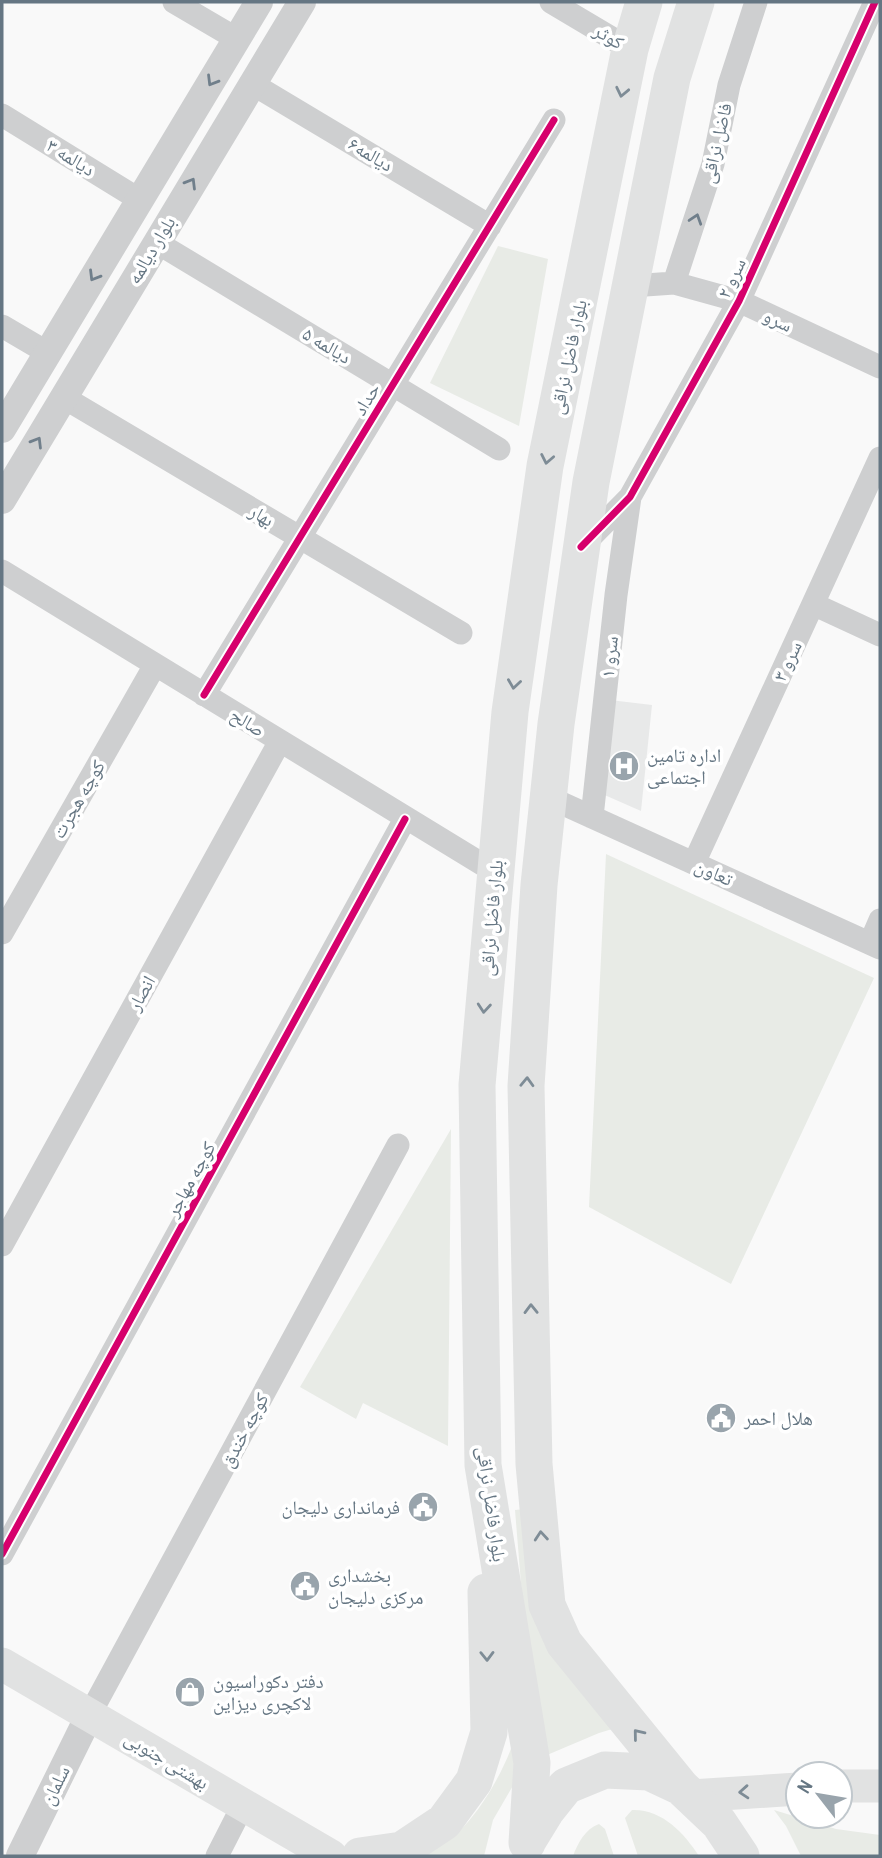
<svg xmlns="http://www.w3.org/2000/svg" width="882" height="1858" viewBox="0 0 882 1858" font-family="'Archivo Narrow','Noto Naskh Arabic',sans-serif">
  <rect width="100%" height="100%" fill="#f9f9f9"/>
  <path fill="#e8e9e9" d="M610,700L652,705L641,811L600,793Z"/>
  <path fill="#e8ebe6" d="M498,246L548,259L519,426L430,383Z
    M606,854L874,978L731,1284L589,1207Z
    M451,1129L448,1446L363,1403L356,1419L300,1387Z
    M525,1509L619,1727L599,1733L547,1755L523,1608L515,1510Z
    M514,1740L518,1777L493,1820L484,1856H414C428,1849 445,1843 457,1833C480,1813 505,1769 514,1740Z
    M632,1810C662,1809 684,1833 699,1856H638L625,1818Z
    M774,1810L836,1829L880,1835V1856H801L786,1826Z
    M599,1824L605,1829L614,1856H573C578,1843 585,1829 599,1824Z"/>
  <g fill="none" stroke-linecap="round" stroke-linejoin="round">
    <path stroke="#cecfd0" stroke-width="23" d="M174,2L237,39
      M551,2L630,49
      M251,83L490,226
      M2,115L140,200
      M156,242L499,449
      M674,283L713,164L729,85L756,2
      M631,286L674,283L739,301L880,367
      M2,326L48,353
      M63,397L461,633
      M581,547L630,497L739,301L875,2
      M2,571L495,872
      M813,604L880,635
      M204,695L554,120
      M548,797L880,948
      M592,817L616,595L630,497
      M694,863L880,458
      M2,933L155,665
      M870,943L880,920
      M2,1245L280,741
      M2,1554L405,819
      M90,1714L398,1145
      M217,1856L243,1805"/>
    <path stroke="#cecfd0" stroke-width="28" d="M2,429L259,2
      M2,500L302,2
      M20,1856L90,1714"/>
    <path stroke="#e1e2e2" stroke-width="33" d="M2,1664L331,1856
      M840,1786H880
      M691,1796L798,1789"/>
    <path stroke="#e1e2e2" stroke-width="37" d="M681,1787L564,1643L547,1605L534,1464L526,1086L539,885L556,724L591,482L672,78L696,2
      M527,1842L546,1811L566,1786L605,1770L649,1772L681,1787L719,1823L741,1856
      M527,1843L532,1763L483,1465L477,1085L510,712L545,466L630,49L644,2
      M360,1856L402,1850L444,1822L474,1781L489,1732L486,1592"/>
    <g stroke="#fff" stroke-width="11">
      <path id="cycleway" d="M581,547L630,497L739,301L875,2
        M204,695L554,120
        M2,1554L405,819"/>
    </g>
    <use href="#cycleway" stroke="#d6006c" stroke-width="7"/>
  </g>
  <defs><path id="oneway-chevron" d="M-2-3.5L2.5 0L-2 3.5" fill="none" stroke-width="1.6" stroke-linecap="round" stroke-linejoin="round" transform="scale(1.75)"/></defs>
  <g stroke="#707f8b">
    <use href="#oneway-chevron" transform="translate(212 81) rotate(121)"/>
    <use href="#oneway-chevron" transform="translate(191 183) rotate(-59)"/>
    <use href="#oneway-chevron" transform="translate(696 219) rotate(-72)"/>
    <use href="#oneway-chevron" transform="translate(94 276) rotate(121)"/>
    <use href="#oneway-chevron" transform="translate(37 442) rotate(-59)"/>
  </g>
  <g stroke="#7e8c96">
    <use href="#oneway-chevron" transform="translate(622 92) rotate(102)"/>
    <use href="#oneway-chevron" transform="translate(547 459) rotate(101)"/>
    <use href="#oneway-chevron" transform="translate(514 684) rotate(98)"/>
    <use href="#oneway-chevron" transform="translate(484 1008) rotate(95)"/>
    <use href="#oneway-chevron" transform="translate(527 1082) rotate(-88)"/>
    <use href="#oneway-chevron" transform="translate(531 1309) rotate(-91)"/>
    <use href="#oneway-chevron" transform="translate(541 1536) rotate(-95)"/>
    <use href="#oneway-chevron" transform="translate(487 1656) rotate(89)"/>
    <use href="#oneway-chevron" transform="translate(638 1734) rotate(-129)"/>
    <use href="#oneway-chevron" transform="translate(744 1792) rotate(176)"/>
  </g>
  <defs>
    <g id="hospital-disc" transform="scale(1.575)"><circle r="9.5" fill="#99a4ac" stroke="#fff"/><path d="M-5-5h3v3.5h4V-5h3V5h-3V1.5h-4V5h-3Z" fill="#fff"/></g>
    <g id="civic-disc" transform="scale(1.575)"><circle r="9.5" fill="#99a4ac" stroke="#fff"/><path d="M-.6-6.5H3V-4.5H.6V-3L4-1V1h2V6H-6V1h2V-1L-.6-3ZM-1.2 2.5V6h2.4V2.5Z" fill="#fff"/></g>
    <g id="shop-disc" transform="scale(1.575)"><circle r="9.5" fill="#99a4ac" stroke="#fff"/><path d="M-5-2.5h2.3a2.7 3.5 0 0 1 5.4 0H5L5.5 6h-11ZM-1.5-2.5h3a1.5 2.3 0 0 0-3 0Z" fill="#fff"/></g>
  </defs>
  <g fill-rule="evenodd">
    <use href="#hospital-disc" x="624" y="766"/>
    <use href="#civic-disc" x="721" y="1418"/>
    <use href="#civic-disc" x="423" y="1507"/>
    <use href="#civic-disc" x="305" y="1586"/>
    <use href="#shop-disc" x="190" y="1692"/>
  </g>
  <g text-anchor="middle" stroke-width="7" stroke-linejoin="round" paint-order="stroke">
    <g font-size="19" fill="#657683" stroke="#fff">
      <text transform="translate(609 36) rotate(31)" y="7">کوثر</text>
      <text transform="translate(716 143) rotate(-77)" y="7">فاضل نراقی</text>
      <text transform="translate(371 154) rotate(31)" y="7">دیالمه۶</text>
      <text transform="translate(71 157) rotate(32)" y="7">دیالمه ۳</text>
      <text transform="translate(151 250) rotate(-59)" y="7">بلوار دیالمه</text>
      <text transform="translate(731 278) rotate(-65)" y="7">سرو ۲</text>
      <text transform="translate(778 320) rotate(25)" y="7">سرو</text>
      <text transform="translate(327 345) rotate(31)" y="7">دیالمه ۵</text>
      <text transform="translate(568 357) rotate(-78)" y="7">بلوار فاضل نراقی</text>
      <text transform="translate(366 399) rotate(-59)" y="7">حداد</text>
      <text transform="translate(262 515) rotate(31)" y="7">بهار</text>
      <text transform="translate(609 657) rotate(-84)" y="7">سرو ۱</text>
      <text transform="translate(787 661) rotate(-65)" y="7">سرو ۳</text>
      <text transform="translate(248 722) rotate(32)" y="7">صالح</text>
      <text transform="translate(78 799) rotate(-60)" y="7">کوچه هجرت</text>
      <text transform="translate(714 872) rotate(24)" y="7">تعاون</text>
      <text transform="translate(491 918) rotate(-85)" y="7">بلوار فاضل نراقی</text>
      <text transform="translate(141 993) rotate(-61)" y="7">انصار</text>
      <text transform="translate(190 1179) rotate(-61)" y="7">کوچه مهاجر</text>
      <text transform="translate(244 1430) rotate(-62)" y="7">کوچه خندق</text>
      <text transform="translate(492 1504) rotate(82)" y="7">بلوار فاضل نراقی</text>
      <text transform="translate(167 1760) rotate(31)" y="7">بهشتی جنوبی</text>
      <text transform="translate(55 1785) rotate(-64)" y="7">سلمان</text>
    </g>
    <g font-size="19" fill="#657683" stroke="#fff" text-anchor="start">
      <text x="647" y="762">اداره تامین<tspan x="647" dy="22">اجتماعی</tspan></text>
      <text x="744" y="1425">هلال احمر</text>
      <text x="400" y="1514" text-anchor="end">فرمانداری دلیجان</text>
      <text x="328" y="1582">بخشداری<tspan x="328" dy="22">مرکزی دلیجان</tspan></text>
      <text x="213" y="1688">دفتر دکوراسیون<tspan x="213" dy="22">لاکچری دیزاین</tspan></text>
    </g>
  </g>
  <rect width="882" height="1858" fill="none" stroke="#657683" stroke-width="7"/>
  <g transform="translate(819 1795) rotate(301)"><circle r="33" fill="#ffffff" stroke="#c1c8cd" stroke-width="2"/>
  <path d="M0-5L12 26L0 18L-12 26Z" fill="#99a4ac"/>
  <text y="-10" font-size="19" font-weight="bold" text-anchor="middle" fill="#657683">N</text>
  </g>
</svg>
